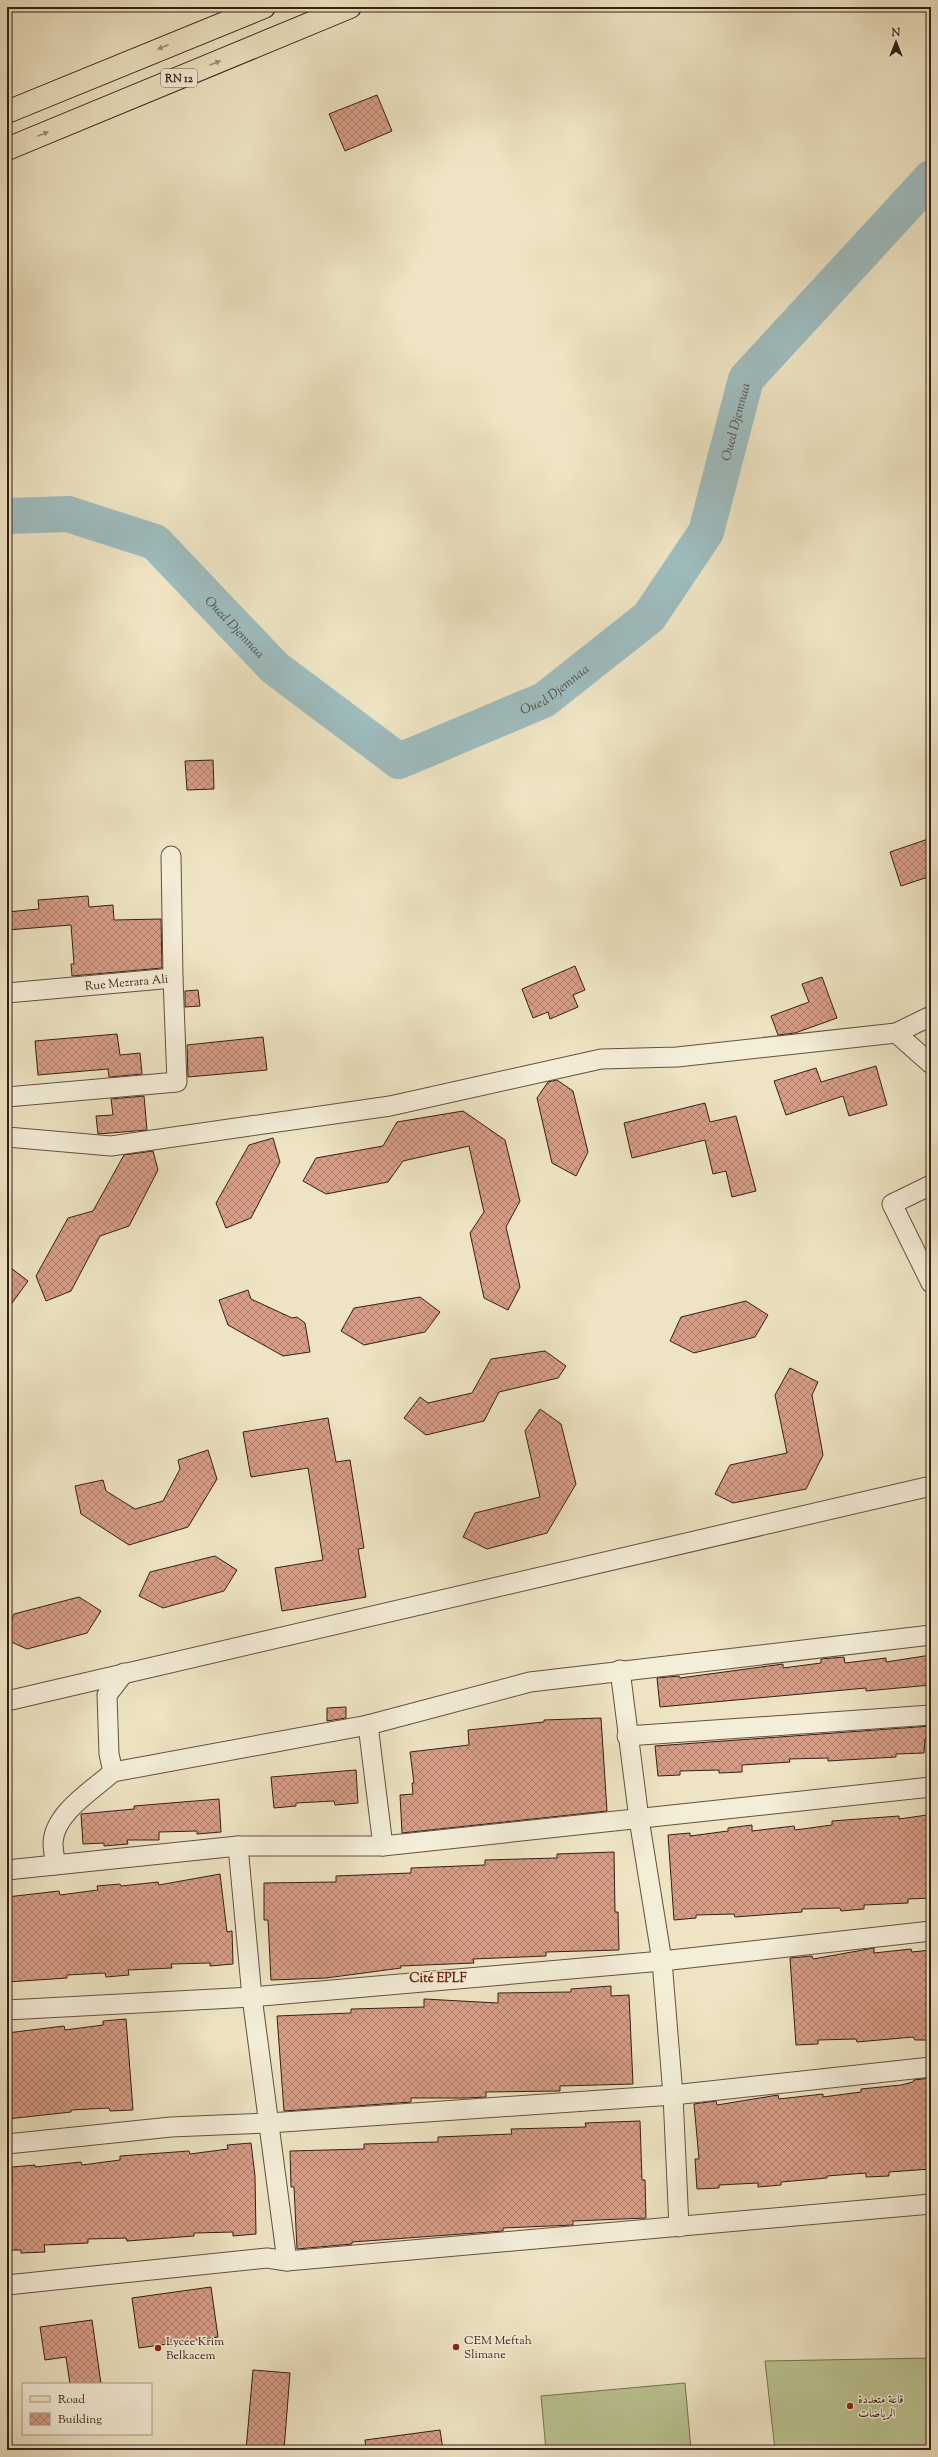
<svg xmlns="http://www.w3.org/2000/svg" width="938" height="2457" viewBox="0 0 938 2457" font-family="'Sorts Mill Goudy',Amiri,serif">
  <defs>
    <pattern id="building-cross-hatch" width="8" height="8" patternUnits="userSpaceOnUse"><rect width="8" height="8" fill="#d79d86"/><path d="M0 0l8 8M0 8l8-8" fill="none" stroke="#af7f6d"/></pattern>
  </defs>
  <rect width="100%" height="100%" fill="#eee4c3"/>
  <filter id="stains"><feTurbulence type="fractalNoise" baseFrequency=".005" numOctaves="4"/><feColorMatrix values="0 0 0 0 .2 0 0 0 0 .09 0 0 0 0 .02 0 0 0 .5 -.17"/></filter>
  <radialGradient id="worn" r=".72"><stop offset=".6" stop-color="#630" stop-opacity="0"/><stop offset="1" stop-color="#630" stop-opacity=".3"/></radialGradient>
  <path fill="#bbc392" stroke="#787054" d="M931,2358V2450H775L765,2361Z
    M685,2383L691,2450H546L541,2396Z"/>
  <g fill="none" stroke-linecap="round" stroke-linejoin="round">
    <path stroke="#9ebcbe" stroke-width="36" id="s1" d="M7,516L68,514L155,542L275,668L399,761L544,700L649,617L706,532L746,379L931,178"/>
  </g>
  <path fill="url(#building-cross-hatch)" stroke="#361e16" d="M377,95L392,131L345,151L329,114Z
    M213,760L214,789L187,790L185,761Z
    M931,838V876L901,886L890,852Z
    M88,896L89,907L113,905L114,920L161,919L162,968L72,976L71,964H74L71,925L7,930V912L39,909L38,900Z
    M575,966L585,990L573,995L578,1007L550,1019L548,1012L533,1018L522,989Z
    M822,977L837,1018L795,1033L778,1035L771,1016L809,1002L802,984Z
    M198,990L200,1006L185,1007V991Z
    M117,1034L120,1055L140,1053L142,1074L109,1077L108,1069L38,1075L35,1041Z
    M263,1037L267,1070L188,1077L187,1045Z
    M876,1066L887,1105L849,1116L843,1096L786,1115L774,1081L816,1068L821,1082Z
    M557,1080L573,1091L588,1152L576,1176L552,1163L537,1098L548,1082Z
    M144,1096L147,1130L98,1134L96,1116L113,1115L111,1099Z
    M705,1103L710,1122L736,1116L756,1191L732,1197L726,1171L713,1174L705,1140L632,1158L624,1123Z
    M463,1111L505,1140L520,1201L506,1227L520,1287L508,1310L484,1298L470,1233L484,1212L469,1146L403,1161L388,1182L326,1194L303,1181L316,1158L383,1146L397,1122Z
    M273,1138L280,1162L251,1218L226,1228L216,1203L249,1145Z
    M153,1151L158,1170L129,1226L100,1236L71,1291L46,1301L36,1276L68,1218L93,1211L124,1155Z
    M7,1265L28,1281L7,1310Z
    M248,1290L251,1299L292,1318L297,1317L305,1323L310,1352L283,1356L228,1325L219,1300Z
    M420,1297L440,1312L425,1332L364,1345L341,1331L354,1308Z
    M746,1301L768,1315L755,1337L694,1353L670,1341L681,1317Z
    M545,1351L566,1366L558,1378L499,1392L484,1421L426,1435L404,1418L420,1397L428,1403L472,1393L491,1359Z
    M790,1368L818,1382L812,1395L823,1455L806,1489L733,1503L715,1494L730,1465L787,1453L775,1395Z
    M540,1409L561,1424L576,1484L547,1533L487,1549L463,1537L475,1513L540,1497L525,1431Z
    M328,1418L336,1462L350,1460L364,1548L358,1549L366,1597L282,1611L275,1568L323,1560L308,1468L251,1477L243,1432Z
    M208,1450L217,1479L188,1527L129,1545L81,1514L75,1486L103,1480L106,1491L135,1509L163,1501L180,1469L178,1460Z
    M215,1556L237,1570L224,1591L163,1608L139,1596L150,1572Z
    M79,1597L101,1611L87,1633L27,1649L7,1640V1629L14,1614Z
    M931,1655V1685L866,1691V1688L660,1707L657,1678L679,1676L680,1678L783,1664V1668L821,1663V1659L844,1657L845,1663L886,1658V1662Z
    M346,1707V1718L327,1721V1708Z
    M601,1718L607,1811L402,1833L400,1795L413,1794L412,1783H414L410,1752L469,1745L468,1730L544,1722V1720Z
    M931,1726V1738L925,1739L924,1753L896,1754V1757L828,1761V1758L789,1759L790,1762L742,1765V1772L719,1773V1770L680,1771V1775L658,1776L655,1746Z
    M356,1770L358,1803L335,1805L334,1801L296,1803V1806L274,1808L271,1777Z
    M219,1799L221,1832L197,1834V1831L159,1832V1840H127L128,1844L104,1846V1843L83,1844L81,1814L134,1809V1806Z
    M927,1815L931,1830V1898L908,1899V1903L864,1905V1909L841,1911L840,1908L802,1909V1912L735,1917L734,1914L696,1915V1918L674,1920L668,1835L690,1833V1836L728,1831V1828L752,1825V1831L794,1826L795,1830L832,1825V1821L899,1816V1819Z
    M614,1852L615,1912H618L619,1950L546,1952V1956L473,1959L474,1963L400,1966L401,1968L326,1978L271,1980L268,1920H264V1883L336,1882V1876L411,1873V1868L485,1865V1860L557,1858V1854Z
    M220,1874L227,1932L232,1931L233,1964L210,1966V1963L171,1964L172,1968L128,1970L129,1975L106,1977L105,1973L67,1975V1978L7,1982V1897L59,1891L60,1895L98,1890L97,1886L120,1884L121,1886L158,1882L159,1885Z
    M874,1948V1953L911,1949L912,1952L931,1950V2040H915L913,2037L857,2042L856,2039L818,2040V2044L796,2045L790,1958L812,1956L813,1959Z
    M611,1986V1996L629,1995L633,2084L560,2086V2091L486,2092V2097L465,2098H411V2102L284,2111L277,2016L351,2013V2009L424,2007V1999L498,2003V1993L571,1992V1989Z
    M126,2019L133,2110L110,2111L109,2108L71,2110V2112L7,2119V2033L64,2026L65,2030L103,2025V2021Z
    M931,2078V2169L889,2172V2176L866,2177V2173L827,2176V2178L781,2182V2185L758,2187V2183L719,2185V2188L697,2189L695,2159H699L694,2104L716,2101L717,2105L778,2095L779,2099L823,2094V2097L861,2092V2089L901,2085L913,2082L914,2080Z
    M640,2121L642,2180H645L646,2218L573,2221V2225L503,2228V2231L352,2242V2244L297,2249L294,2187H291L290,2151L364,2149V2144L438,2142V2137L512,2134L511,2129L586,2127L585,2123Z
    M251,2143L255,2176L256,2234L233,2236V2232L194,2233V2236L127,2241L126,2238L88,2239V2243L44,2245L45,2252L21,2253V2250H7V2186H12V2167L35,2165V2167L81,2162L82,2165L120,2160V2156L189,2151L190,2154L228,2149L227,2145Z
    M211,2287L218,2337L139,2348L132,2298Z
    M92,2320L101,2384H70L66,2357L45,2360L40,2327Z
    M253,2370L290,2373L284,2450H246Z
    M440,2430L443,2450H366L365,2440Z"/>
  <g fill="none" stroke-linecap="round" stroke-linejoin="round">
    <g stroke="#645041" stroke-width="21">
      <g id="street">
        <path id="s2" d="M7,993L173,978L171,856"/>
        <path d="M896,1033L931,1064"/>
        <path d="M7,1097L177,1082L173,978"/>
        <path d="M7,1137L111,1146L390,1106L601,1059L677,1057L896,1033L931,1016"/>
        <path d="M931,1185L892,1204L931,1283"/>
        <path d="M620,1670L639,1819L662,1961L673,2095L679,2227"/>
        <path d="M124,1673L107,1695L109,1754L113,1772L368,1725L530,1682L931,1635"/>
        <path d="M7,1701L931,1486"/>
        <path d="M368,1725L383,1846"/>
        <path d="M627,1736L931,1715"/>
        <path d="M238,1846L252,1997L287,2261"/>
        <path d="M55,1865C55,1858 53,1850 53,1843C54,1813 93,1790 113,1772"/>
        <path d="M7,1870L238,1846H383L931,1787"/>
        <path d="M7,2010L252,1997L662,1961L931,1931"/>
        <path d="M7,2144L171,2127L269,2123L673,2095L931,2067"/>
        <path d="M7,2285L267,2258L287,2261L931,2204"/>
      </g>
    </g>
    <g stroke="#361e16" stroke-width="24">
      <path id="primary" d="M7,112L264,7
        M7,149L350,7"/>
    </g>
    <use href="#street" stroke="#f4edd8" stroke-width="19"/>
    <use href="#primary" stroke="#eee4c3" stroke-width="22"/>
  </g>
  <defs><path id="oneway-solid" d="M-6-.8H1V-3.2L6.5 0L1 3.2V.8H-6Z"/></defs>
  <g fill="#9b8b75">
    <use href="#oneway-solid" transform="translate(163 47) rotate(158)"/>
    <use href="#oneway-solid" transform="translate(215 63) rotate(-22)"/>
    <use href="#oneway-solid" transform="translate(43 134) rotate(-22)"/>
  </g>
  <g fill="#8f2418" stroke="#f4edd8" stroke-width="1.5">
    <circle cx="456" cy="2347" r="4"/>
    <circle cx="158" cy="2348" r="4"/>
    <circle cx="850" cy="2406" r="4"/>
  </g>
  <g text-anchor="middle" stroke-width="3" stroke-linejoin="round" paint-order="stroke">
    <rect fill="#f4edd8" stroke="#6f5c50" stroke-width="1" x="161" y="69" width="36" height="18" rx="3"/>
    <g font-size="11" font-weight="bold" fill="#361e16">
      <text x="179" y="82">RN 12</text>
    </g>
    <g font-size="12" fill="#361e16" stroke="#f4edd8">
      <text dy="4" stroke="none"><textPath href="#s2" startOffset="120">Rue Mezrara Ali</textPath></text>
    </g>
    <g font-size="12" fill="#361e16" stroke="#f4edd8" text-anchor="start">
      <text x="464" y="2344">CEM Meftah<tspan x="464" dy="14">Slimane</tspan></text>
      <text x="166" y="2345">Lycée Krim<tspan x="166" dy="14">Belkacem</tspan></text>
      <text x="858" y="2403">قاعة متعددة<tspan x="858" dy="14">الرياضات</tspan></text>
    </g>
    <g font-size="13" font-style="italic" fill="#554d48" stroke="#f4edd8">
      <text dy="5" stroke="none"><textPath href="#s1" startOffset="989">Oued Djemnaa</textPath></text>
      <text dy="5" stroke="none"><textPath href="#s1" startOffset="269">Oued Djemnaa</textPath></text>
      <text dy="5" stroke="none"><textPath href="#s1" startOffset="653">Oued Djemnaa</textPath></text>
    </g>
    <g font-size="13" font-weight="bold" fill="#7a1f14" stroke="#f4edd8">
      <text x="438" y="1982">Cité EPLF</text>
    </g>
  </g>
  <rect width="938" height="2457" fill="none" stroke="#eee4c3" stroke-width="24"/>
  <rect x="8" y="8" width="922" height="2441" fill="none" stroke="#361e16" stroke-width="2"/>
  <rect x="12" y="12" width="914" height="2433" fill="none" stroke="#361e16"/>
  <rect x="22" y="2383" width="130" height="52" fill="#f4edd8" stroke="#a89a8a"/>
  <rect x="30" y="2396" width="20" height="6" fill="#eee4c3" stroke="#a89a8a"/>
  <text x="58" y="2403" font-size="12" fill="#361e16">Road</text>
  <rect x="30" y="2413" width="20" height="12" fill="url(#building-cross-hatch)" stroke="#a89a8a"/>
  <text x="58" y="2423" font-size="12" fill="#361e16">Building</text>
  <g transform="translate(896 42)" stroke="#f4edd8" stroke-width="3" paint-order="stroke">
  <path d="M0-3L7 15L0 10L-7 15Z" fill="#361e16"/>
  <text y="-6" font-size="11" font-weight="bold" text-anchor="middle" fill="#361e16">N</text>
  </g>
  <rect width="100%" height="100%" filter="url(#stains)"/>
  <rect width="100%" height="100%" fill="url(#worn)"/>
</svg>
